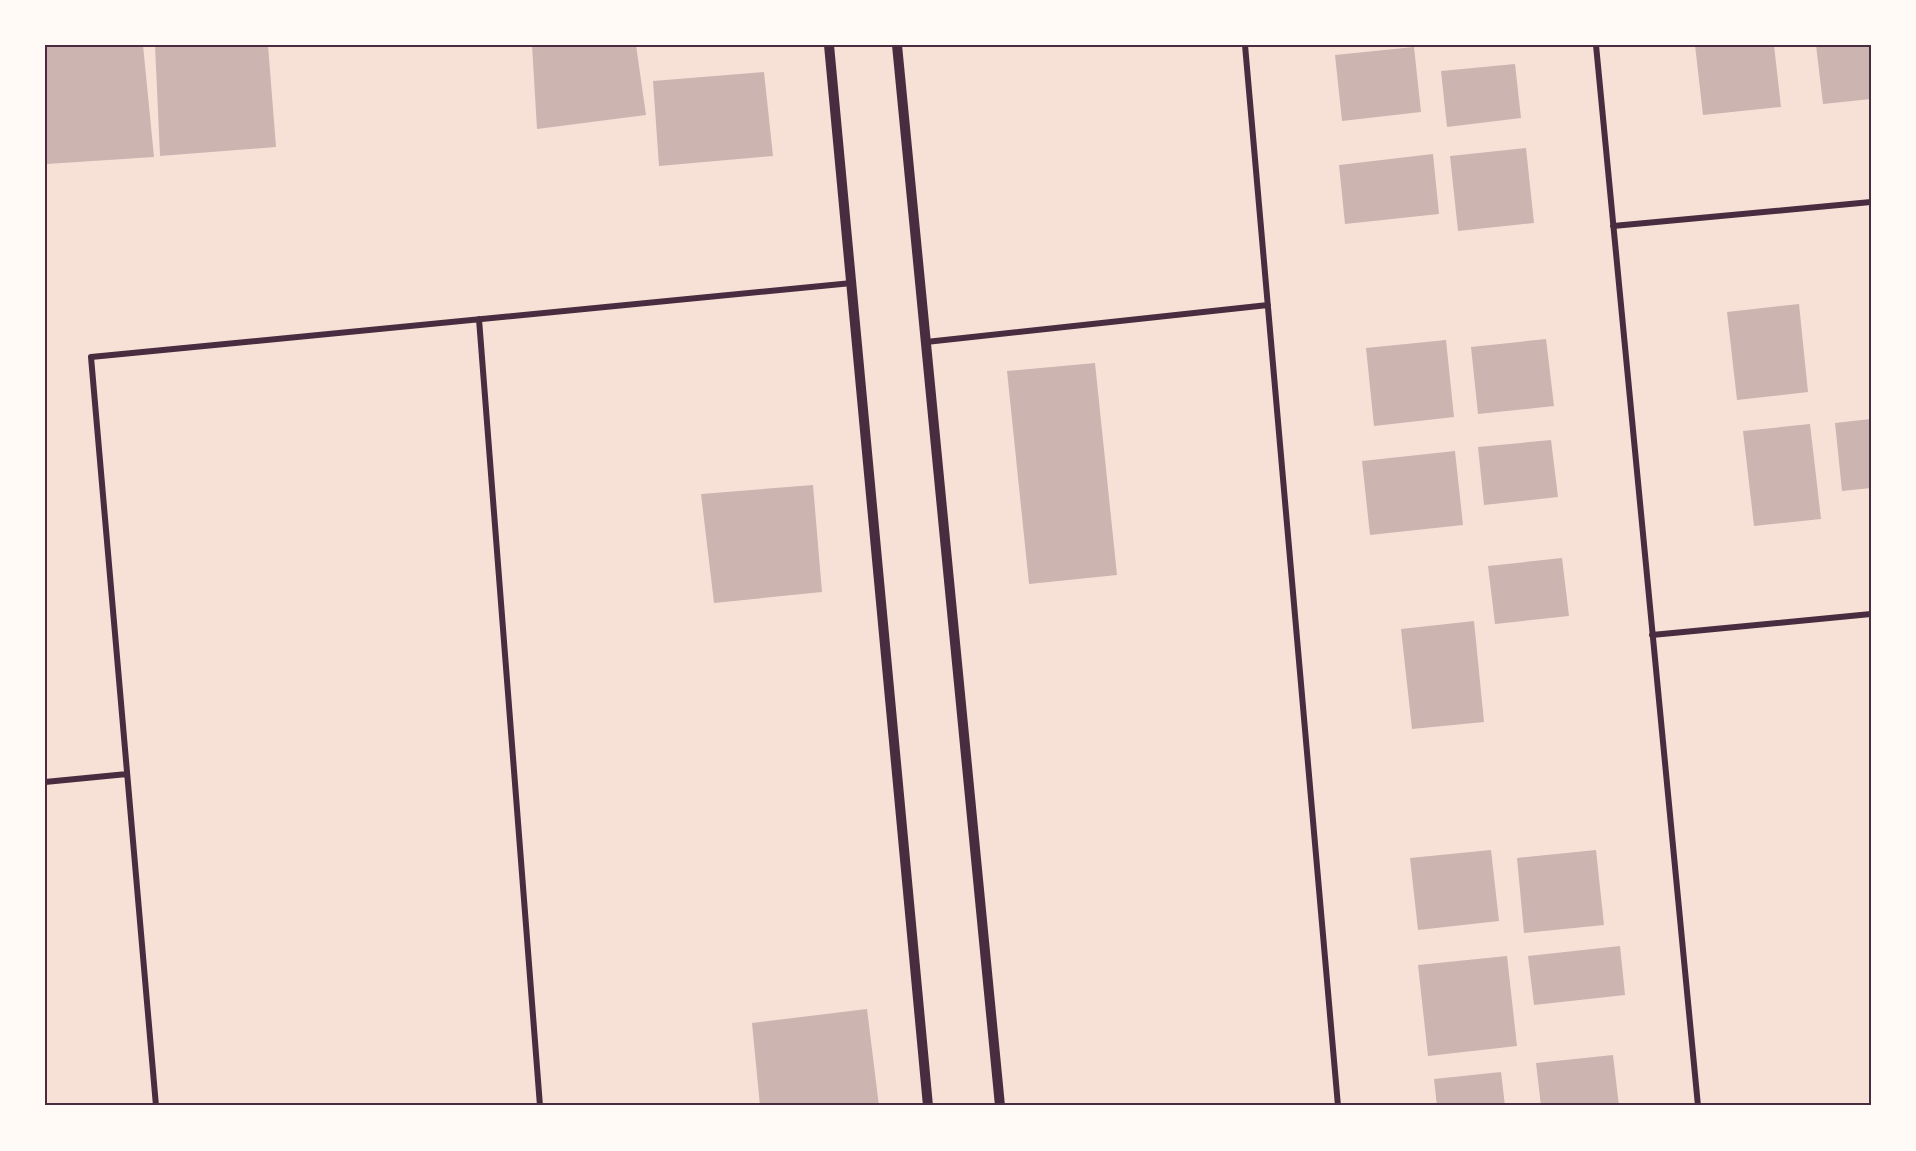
<svg xmlns="http://www.w3.org/2000/svg" width="1916" height="1151" viewBox="0 0 1916 1151" font-family="Signika,sans-serif">
  <rect width="100%" height="100%" fill="#f7e1d7"/>
  <path fill="#ccb4b1" d="M45,45H143L154,157L47,164L45,139Z
    M155,45H268L276,147L160,156Z
    M532,45H636L646,115L537,129Z
    M1695,45H1774L1781,107L1703,115Z
    M1816,45H1871V99L1823,104Z
    M1414,47L1421,112L1342,121L1335,55Z
    M1515,64L1521,118L1447,127L1441,71Z
    M764,72L773,156L659,166L653,81Z
    M1526,148L1534,223L1458,231L1450,156Z
    M1433,154L1439,214L1345,224L1339,165Z
    M1799,304L1808,392L1737,400L1727,312Z
    M1546,339L1554,406L1478,414L1471,347Z
    M1446,340L1454,417L1374,426L1366,348Z
    M1095,363L1117,575L1029,584L1007,371Z
    M1871,419V488L1842,491L1835,423Z
    M1810,424L1821,519L1754,526L1743,431Z
    M1551,440L1558,497L1484,505L1478,447Z
    M1455,451L1463,525L1370,535L1362,461Z
    M813,485L822,592L714,603L701,494Z
    M1562,558L1569,616L1495,624L1488,566Z
    M1474,621L1484,722L1412,729L1401,629Z
    M1491,850L1499,921L1418,930L1410,858Z
    M1596,850L1604,925L1524,933L1517,858Z
    M1620,946L1625,995L1534,1005L1528,956Z
    M1507,956L1517,1046L1428,1056L1418,965Z
    M867,1009L879,1106H760L752,1023Z
    M1613,1055L1619,1106H1541L1536,1063Z
    M1501,1072L1505,1106H1437L1434,1079Z"/>
  <g fill="none" stroke-linecap="round" stroke-linejoin="round">
    <path stroke="#4a2c40" stroke-width="6" d="M1245,45L1338,1106
      M1596,45L1698,1106
      M1613,226L1871,202
      M479,319L540,1106
      M926,342L1268,305
      M1652,635L1871,614
      M45,782L127,774
      M156,1106L91,357L852,283"/>
    <path stroke="#4a2c40" stroke-width="10" d="M829,45L928,1106
      M897,45L1000,1106"/>
  </g>
  <rect width="1916" height="1151" fill="none" stroke="#fffaf5" stroke-width="93"/>
  <rect x="46" y="46" width="1824" height="1058" fill="none" stroke="#4a2c40" stroke-width="2"/>
</svg>
